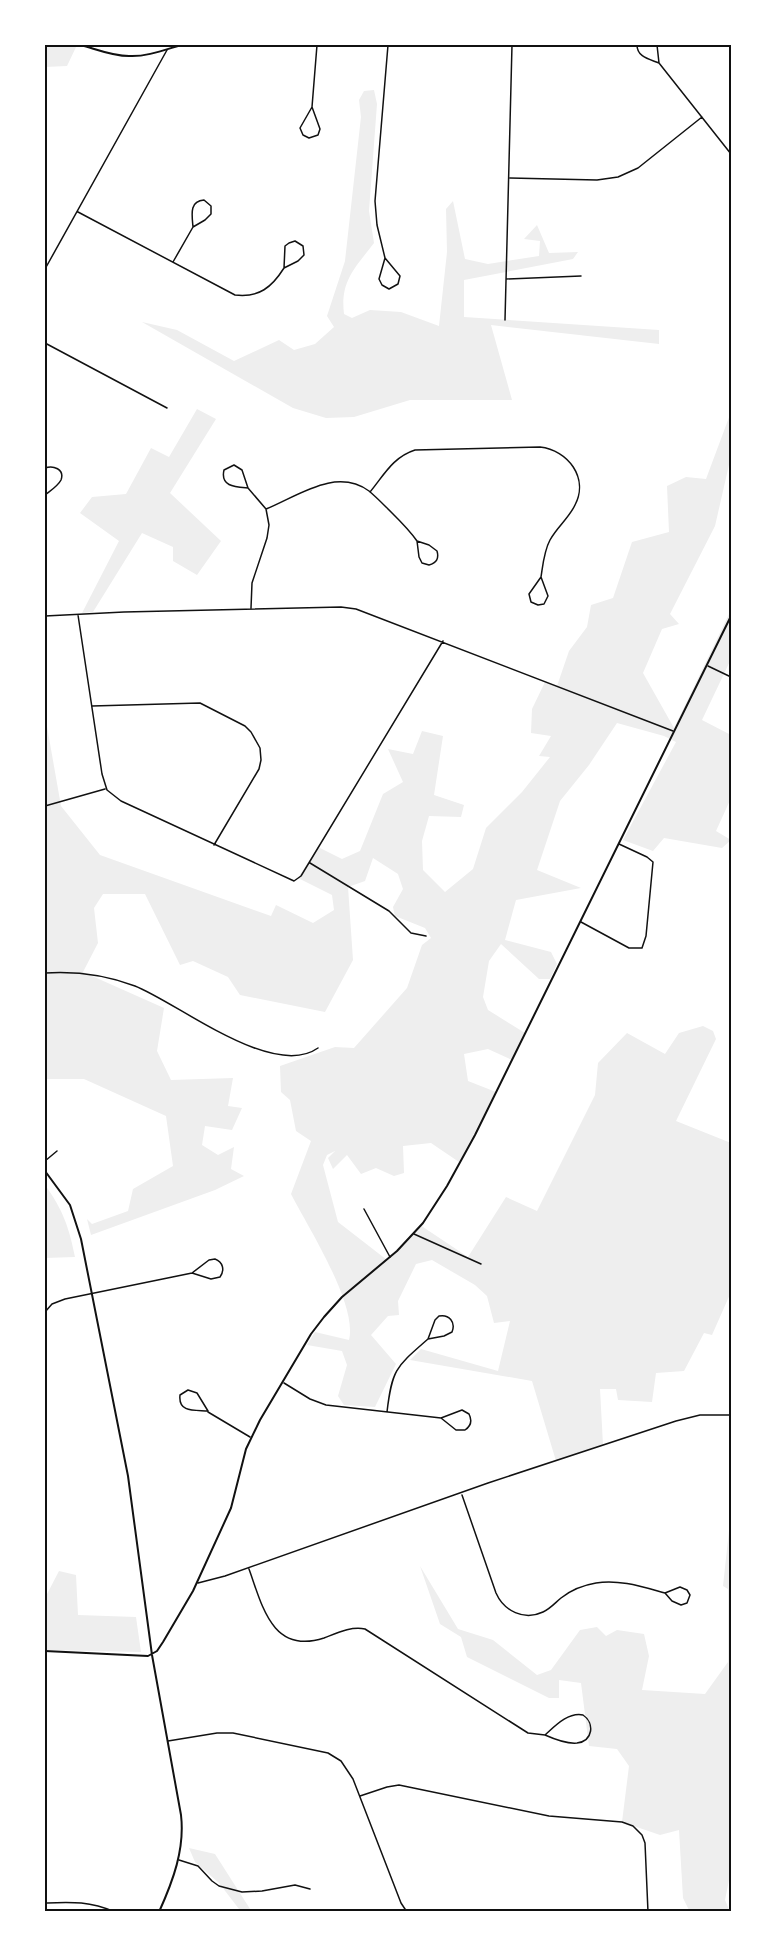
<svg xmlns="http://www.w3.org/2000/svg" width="776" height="1957" viewBox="0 0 776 1957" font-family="'Noto Serif',serif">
  <rect width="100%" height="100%" fill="#fff"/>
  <path fill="#eee" d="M45,45H77L67,66L45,67Z
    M374,90L377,104L369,211L374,243C355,268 340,281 344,314L352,318L370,310L401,312L439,326L447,252L446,209L453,201L465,259L488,264L539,256L540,241L524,239L537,225L549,253L578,252L573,259L464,280V317L659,330V344L491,325L512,400H410L354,417L326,418L293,408L142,322L177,330L234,361L279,340L294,350L315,344L334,327L327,316L345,261L361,117L359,100L364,91Z
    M197,409L216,419L170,493L221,541L197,575L173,561V547L142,533L93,612L82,613L119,541L80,513L92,497L126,494L151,448L169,457Z
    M731,412V456L715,526L670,614L679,624L662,629L643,673L674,728L731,610V659L702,720L731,735V798L716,831L731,840L722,848L664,838L653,851L623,840L676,742L664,736L617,723L589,765L560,801L537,870L581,888L516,900L505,940L551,952L557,964L550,979H539L501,944L489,961L483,997L488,1010L525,1033L512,1060L488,1049L464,1054L468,1081L496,1092L459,1162L431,1143L403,1146L404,1173L394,1176L376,1168L361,1174L347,1155L333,1169L328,1158L335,1151L327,1155L323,1165L338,1222L387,1260L420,1225L468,1257L506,1197L537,1211L595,1095L598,1063L627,1033L665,1054L679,1033L703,1026L713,1031L716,1039L676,1121L731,1143V1292L712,1335L704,1333L684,1371L656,1373L652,1402L618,1400L616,1389H600L603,1445L556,1461L532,1381L410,1360L421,1349L498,1371L510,1321L494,1323L487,1296L475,1285L432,1260L416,1264L398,1301L399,1315L388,1316L371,1335L396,1364L375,1407L344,1405L338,1396L347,1365L342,1351L307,1345L315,1332L349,1340C358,1305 308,1227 291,1194L311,1141L296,1131L290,1100L281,1092L280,1066L335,1047L354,1048L407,988L422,945L431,938L425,928L395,916L393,907L403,889L398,874L373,858L365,881L348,887L353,960L325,1012L240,995L228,977L193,961L180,965L145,894H103L94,908L98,943L83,972L164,1008L157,1051L171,1080L233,1078L228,1106L242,1108L232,1130L205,1126L202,1145L218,1155L234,1147L231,1169L244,1176L215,1190L91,1235L87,1219L92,1224L128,1211L133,1189L173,1166L166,1116L84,1079H45V715L61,806L100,855L271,916L276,905L313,923L334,910L332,895L298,878L318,847L342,859L360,851L383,794L403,782L388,749L413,754L422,731L443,736L434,795L464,805L461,817L429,816L422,841L423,870L445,892L473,869L486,828L522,792L550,757L539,756L551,736L531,733L532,709L545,682L557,686L569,651L587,627L591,605L613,598L632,542L669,532L667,486L686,477L706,479Z
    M45,1185C63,1210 69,1227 75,1257L45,1258Z
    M731,1512V1870L725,1900L730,1912H690L683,1898L679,1830L660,1835L622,1822L629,1766L617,1749L589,1746L581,1683L559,1680V1698H549L467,1657L461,1637L440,1624L420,1566L458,1629L493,1640L537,1675L551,1670L580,1630L597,1627L606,1636L617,1630L644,1634L649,1656L642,1690L705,1694L728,1662V1589L723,1586Z
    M59,1571L76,1575L78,1615L136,1617L141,1652L45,1650V1598Z
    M189,1848L215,1854L252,1912H239V1909L219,1883L195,1862Z"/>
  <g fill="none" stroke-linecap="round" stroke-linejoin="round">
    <path stroke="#111" stroke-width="1.5" d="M637,45C637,57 649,59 659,63L657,45
      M659,63L731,154
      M312,107L320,129L318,135L309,138L303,135L300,128Z
      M312,107L317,45
      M510,178L597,180L618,177L638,168L702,117
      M204,200L211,206V214L205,220L193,227C192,215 189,201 204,200Z
      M78,212L235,295C259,298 272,287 284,268
      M295,241L303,246L304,255L298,261L284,268L285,246L289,243Z
      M385,258L377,225L375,201L388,45
      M385,258L400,276L398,284L389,289L382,285L379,279Z
      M173,262L193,227
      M45,269L167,50
      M506,279L581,276
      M505,320L512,45
      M45,343L167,408
      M234,465L242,470L248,488C236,487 220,487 224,470Z
      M45,468C53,465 65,469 61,480C58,486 50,491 45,495
      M248,488L266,509L269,525L267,538L252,583L251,608
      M370,492C384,475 393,457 415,450L540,447C568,450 589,478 575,505C569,518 557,527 550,540C544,551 543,564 541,577
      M266,509C298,496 336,467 369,491C375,496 381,502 386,507C397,518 408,528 417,541
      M417,541L429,545L437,551C439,558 437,563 429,565L422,563L419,557Z
      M541,577L548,596L544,604L538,605L531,602L529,594Z
      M78,615L102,774L107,790L121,801L294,881L301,876L443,641
      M45,616L124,612L341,607L356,609L673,731
      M708,666L731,677
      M92,706L200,703L245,726L251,732L260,748L261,760L259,769L214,845
      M45,806L105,789
      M310,863L389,911L411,933L426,936
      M581,922L629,948H642L646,936L653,862L647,857L619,844
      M45,973C76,971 106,975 135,986C178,1003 273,1080 318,1048
      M45,1161L57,1151
      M364,1209L390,1257
      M414,1234L481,1264
      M215,1259C223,1262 225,1270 220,1277L211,1279L192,1273L209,1260Z
      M45,1312L52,1304L65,1299L192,1273
      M439,1316C449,1314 456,1322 452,1332L444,1336L428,1339L435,1320Z
      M284,1383L310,1399L326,1405L441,1418
      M188,1390L197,1393L208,1411C195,1410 178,1413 180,1395Z
      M462,1410L469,1414C472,1420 471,1426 465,1430H456L441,1418Z
      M208,1412L250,1437
      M387,1412C392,1369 396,1367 428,1339
      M462,1495L496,1593C504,1611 524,1621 543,1612C550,1609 555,1603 561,1598C571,1590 584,1585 596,1583C619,1579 643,1587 665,1593
      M249,1569C262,1605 272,1655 324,1638C337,1633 351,1626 365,1629L528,1733L545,1735C555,1726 568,1712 583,1715C595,1723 593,1741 577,1743C567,1744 554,1739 545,1735
      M198,1583L225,1576L488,1483L676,1421L700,1415H731
      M680,1587L687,1590L690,1595L687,1603L681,1605L672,1601L665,1593Z
      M168,1741L217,1733H233L328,1753L341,1761L353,1779L401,1903L407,1912
      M360,1796L387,1787L399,1785L549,1816L622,1822L633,1826L642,1835L645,1843L648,1912
      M179,1860L198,1866L212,1881L219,1886L242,1892L262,1891L295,1885L310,1889
      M45,1903C72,1902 89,1901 115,1912"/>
    <path stroke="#111" stroke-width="2" d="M81,45C96,49 112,56 129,56C146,57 164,50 181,45
      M45,1171L70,1205L81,1239L128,1476L152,1655L181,1815C185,1849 173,1881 159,1912
      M45,1651L148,1656L157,1651L163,1642L193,1591L231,1508L246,1449L260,1420L311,1334L324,1317L342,1297L397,1251L423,1223L447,1186L475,1135L731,616"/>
  </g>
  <rect width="776" height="1957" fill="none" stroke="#ffffff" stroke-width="93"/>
  <rect x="46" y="46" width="684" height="1864" fill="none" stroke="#111" stroke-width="2"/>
</svg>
